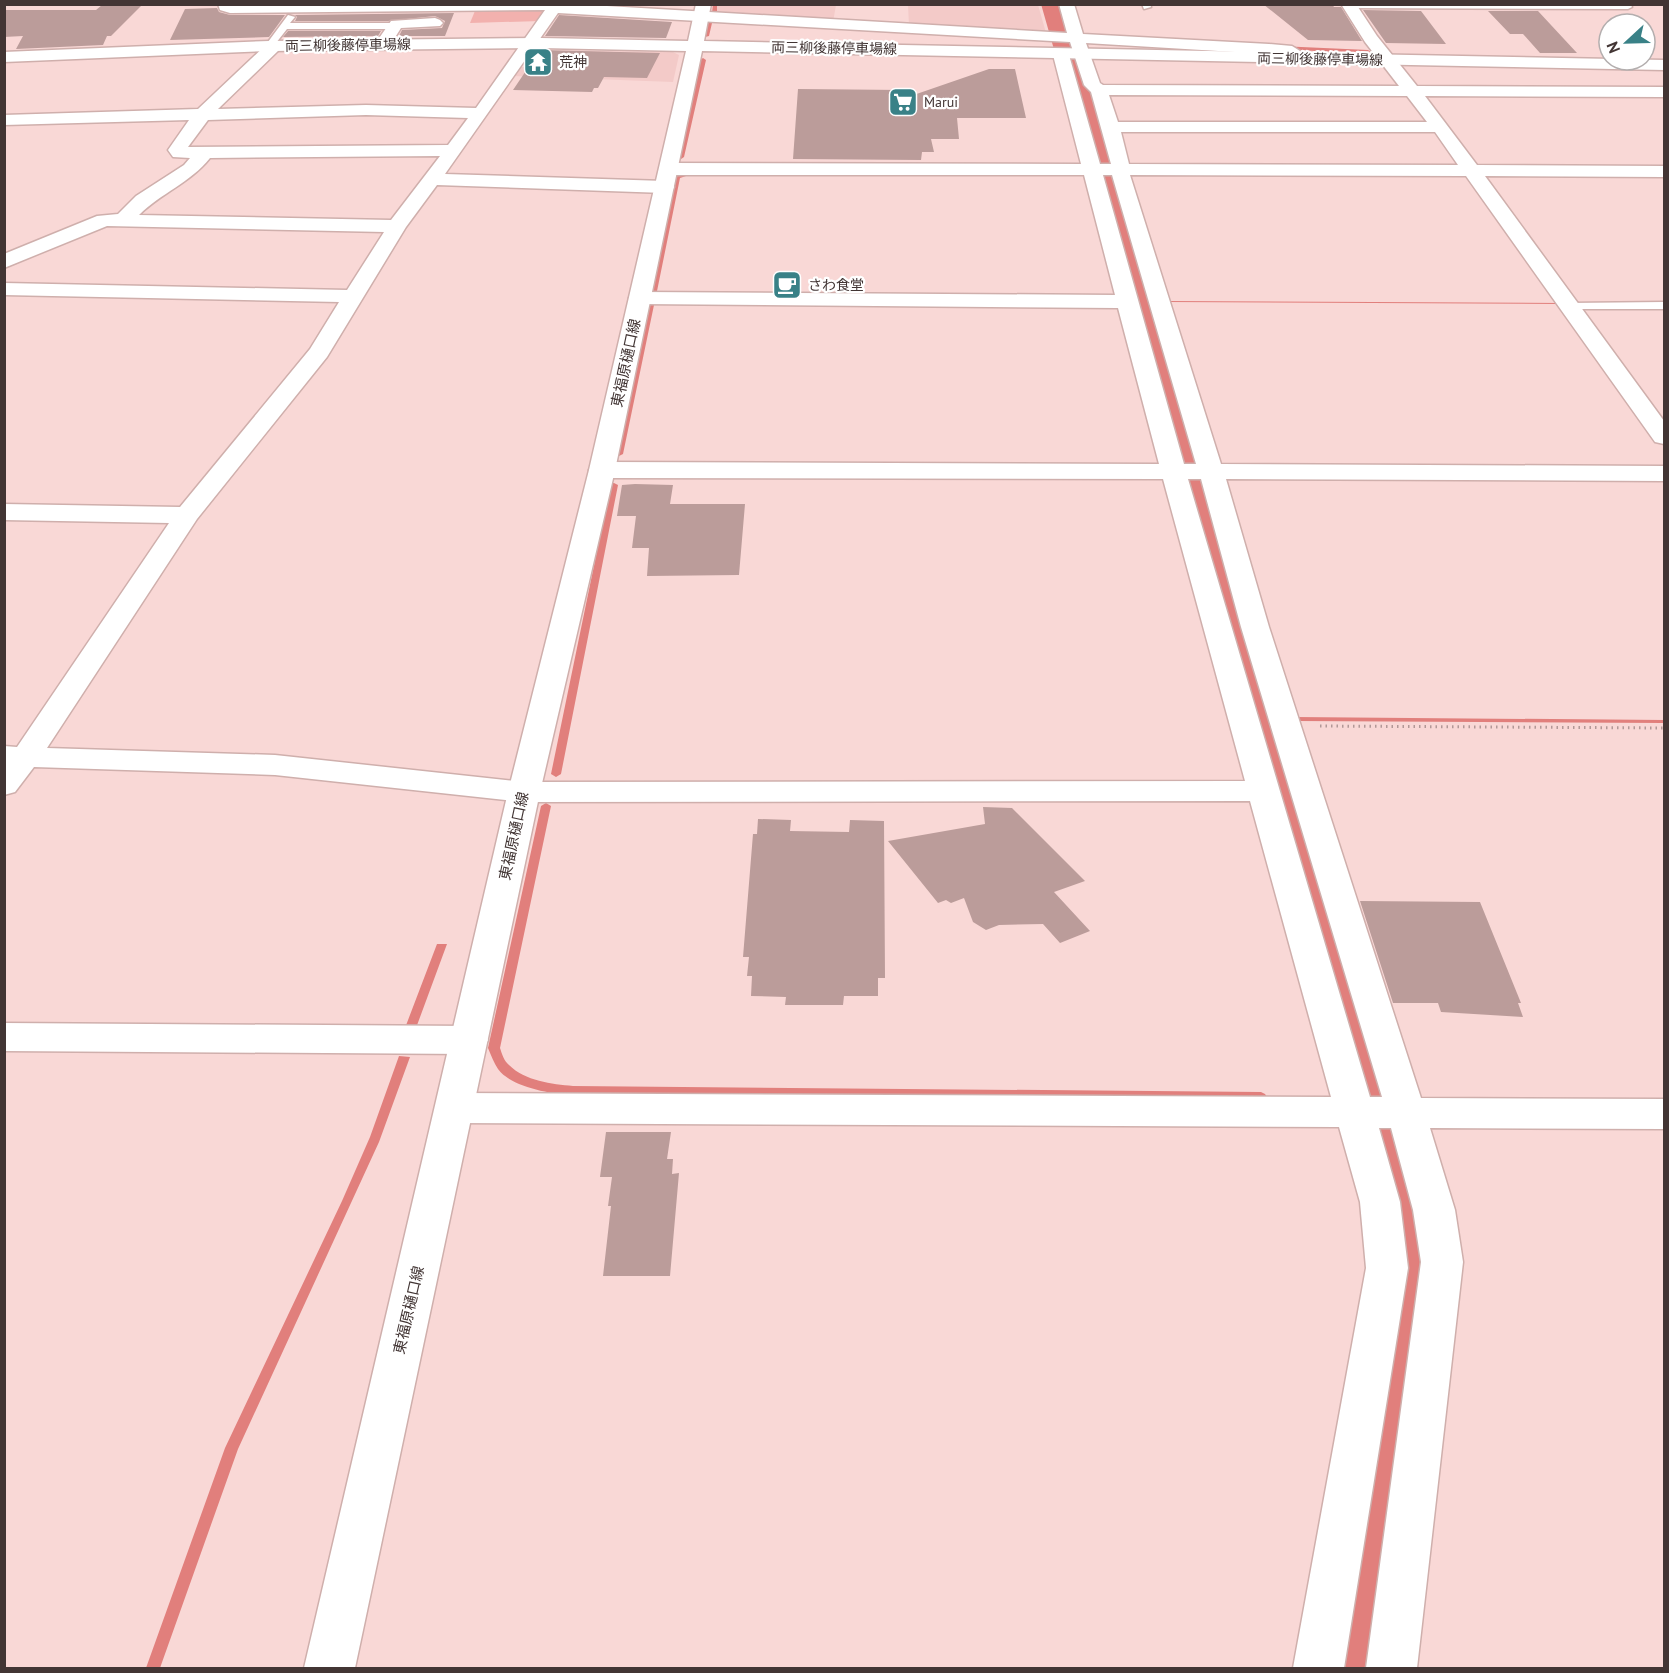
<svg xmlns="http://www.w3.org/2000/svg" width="1669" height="1673" viewBox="0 0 1669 1673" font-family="'PT Sans','Noto Sans JP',sans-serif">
  <rect width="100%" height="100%" fill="#f9d8d6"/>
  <path fill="#f3cac8" d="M717,5H836L833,22L714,14Z
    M908,5H1038L1046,33L909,25Z
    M561,51L673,52L679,55L673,82L513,76L518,67H553Z"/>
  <path fill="#f2b1ae" d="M477,6H548L541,21L470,23Z"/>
  <path fill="#e17f7c" d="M1166,301L1559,303L1560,304L1167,302Z
    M1295,717L1664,720V723L1297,721Z
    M437,944H447L416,1028H405Z
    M399,1056L410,1057L379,1142L238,1449L160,1668H146L225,1448L342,1201L370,1137Z"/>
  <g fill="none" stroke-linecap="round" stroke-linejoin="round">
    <path fill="#e17f7c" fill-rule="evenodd" d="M713,4H717V11L728,14V16L712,13Z
      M720,20V22L712,23L709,36L705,37L708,21Z
      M1279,46L1368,50L1371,52L1368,54L1281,49Z
      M703,58L706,60L684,157L681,159L678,157L700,60Z
      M693,171L698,172L680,178L656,296L651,297L674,177Z
      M651,303L654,305L623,454L619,456L615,454L648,305Z
      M611,483H614L618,485L561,774L556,777L551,774Z
      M546,803L551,806L500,1048C502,1054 504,1061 509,1065C525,1081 552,1084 573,1086L1261,1092L1265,1094L1267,1097L1265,1100L1261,1102L573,1096C551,1093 512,1088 498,1069C494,1063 491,1055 488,1048L541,806Z"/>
    <path fill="#e17f7c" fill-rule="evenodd" d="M1041,4H1069L1125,172L1347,880L1411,1100L1457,1247L1417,1607L1409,1668H1311L1377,1247L1337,1100L1283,880L1089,172Z"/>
  </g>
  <path fill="#bb9c9a" d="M1263,4H1332L1334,7H1341L1362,41L1308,40Z
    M102,5H142L111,36H107L103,45L16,49L23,36L4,37V10H96Z
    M217,8L219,12L230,15H285L269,37L170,40L185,9Z
    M1363,10L1421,11L1446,44L1386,43Z
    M1488,11H1538L1577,53H1540L1523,34H1510Z
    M454,13L445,36H399L402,30L442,28L445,21L435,16L388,21H295L297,17L295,15Z
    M559,15L672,22L666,38L545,36Z
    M288,31H381L378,36L283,37Z
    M540,50H541L660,53L647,78L604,77L598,88H594L592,92L513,90Z
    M989,69H1015L1026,118H957L959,139H931L934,152H922L921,160L793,159L798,89L902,90V99Z
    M635,484L673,485L670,504H745L739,575L647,576L649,548H632L636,516H617L622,485Z
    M983,807L1012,808L1085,881L1054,892L1090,931L1060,943L1043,924L999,925L986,930L973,922L964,898L951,903L946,900L938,903L888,841L985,824Z
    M758,819L791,820L790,831L849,832L850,820L884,821L885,978H878V996H844L843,1005H785L786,997L751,996L752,976H747L749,957H743L753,834H757Z
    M1360,901L1480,902L1521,1003H1518L1523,1017L1441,1012L1438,1003H1393Z
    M606,1132H671L667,1159H673L672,1174L679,1173L670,1276H603L611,1206H608L612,1177H600Z"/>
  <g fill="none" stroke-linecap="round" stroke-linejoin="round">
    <g stroke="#cfafac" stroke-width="3">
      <path id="lane" d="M1142,4H1150L1151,7L1144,9Z
        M1346,4H1630L1632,7L1628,9L1349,8H1346Z
        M288,15L295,17L290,23H395L399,26L395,29H287L272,48H266L265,46Z
        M1570,303L1664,302V309H1566V305Z"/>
    </g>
    <g stroke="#cfafac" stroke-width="3">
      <path id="street" d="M218,4H573L1067,33L1059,4H1074L1083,34L1269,44L1292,46L1300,51L1297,62H1285L1283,55L1086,43L1100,83L1103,85L1399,86L1365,42L1341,4H1356L1377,36L1417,86L1664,87V97L1425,96L1477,165L1664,166V177L1485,176L1664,421V444L1655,442L1466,176L1130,175L1221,464L1664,466V481L1226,479L1269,627L1421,1098L1664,1099V1129L1430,1128L1455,1210L1463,1262L1417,1668H1366L1421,1262L1413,1210L1391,1128H1379L1400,1202L1408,1268L1344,1668H1293L1366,1268L1360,1202L1339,1127L455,1123L441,1119L436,1108L441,1097L455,1093L1331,1097L1250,801L524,802L275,775L34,767L15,792L4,795V746L17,747L169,523L4,520V504L180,507L310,349L339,302L4,295V283L347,290L384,232L107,226L4,268V254L97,216L118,214L136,196L184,165L190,158L173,157L168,150L189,120L4,125V115L198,109L268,43H280L282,46L280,49L218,109L366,105L476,108L545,10L230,13L220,10ZM558,13L1070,42L1084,85L1091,92L1111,164H1100L1069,55L1061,50L1053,55L1081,164L669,163L662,165L660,169L662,173L669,175H1084L1115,295L640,292L632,293L629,298L632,303L640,304L1118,308L1159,464L602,462L593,465L589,470L593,475L602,478L1163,479L1245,781L524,782L275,755L47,748L197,519L327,357L406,227L437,185L665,193L672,191L674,187L672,183L665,181L445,174ZM1109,95L1407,96L1427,122H1118ZM366,115L468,118L448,145L188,147L208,120ZM1121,132H1435L1458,165L1129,164ZM440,156L391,220L139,215C161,193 190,183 210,158ZM1103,175H1112L1196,464H1184ZM1188,479H1201L1241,627L1382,1097H1370Z
        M435,18L440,20L443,23L440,26L401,28L389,47L383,49L375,44L391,21Z
        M4,1023L469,1026L482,1030L488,1040L482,1050L469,1054L4,1051Z"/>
    </g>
    <g stroke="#cfafac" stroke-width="3">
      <path id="secondary" d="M696,4H711L704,41L1664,60V70L702,51L615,470L540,792L355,1668H304L508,792L589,470L686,51L541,48L269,51L4,62V52L269,41L541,38L688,41Z"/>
    </g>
    <path stroke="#b29897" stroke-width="3" stroke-dasharray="1.5 4" stroke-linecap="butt" d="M1320,726L1664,728"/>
    <use href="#lane" fill="#fff" fill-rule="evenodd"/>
    <use href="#street" fill="#fff" fill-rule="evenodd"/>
    <use href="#secondary" fill="#fff" fill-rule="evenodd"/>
  </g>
  <defs>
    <g id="temple-square" transform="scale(1.5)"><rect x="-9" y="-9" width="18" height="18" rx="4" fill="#398187" stroke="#fff"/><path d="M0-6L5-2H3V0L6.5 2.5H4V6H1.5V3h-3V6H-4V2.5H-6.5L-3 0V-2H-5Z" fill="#fff"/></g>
    <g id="supermarket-square" transform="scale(1.5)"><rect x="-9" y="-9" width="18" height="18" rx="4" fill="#398187" stroke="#fff"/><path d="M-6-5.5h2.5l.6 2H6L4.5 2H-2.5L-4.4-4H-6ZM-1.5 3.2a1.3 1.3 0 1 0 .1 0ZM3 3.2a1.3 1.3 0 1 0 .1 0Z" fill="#fff"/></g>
    <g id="cafe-square" transform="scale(1.5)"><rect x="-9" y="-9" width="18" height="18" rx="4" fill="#398187" stroke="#fff"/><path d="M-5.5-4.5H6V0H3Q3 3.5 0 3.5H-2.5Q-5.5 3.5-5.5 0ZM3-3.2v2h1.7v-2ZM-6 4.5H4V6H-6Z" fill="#fff"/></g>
  </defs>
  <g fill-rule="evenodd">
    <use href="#temple-square" x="538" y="62"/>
    <use href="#supermarket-square" x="903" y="102"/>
    <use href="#cafe-square" x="787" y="285"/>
  </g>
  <g text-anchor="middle" stroke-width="4.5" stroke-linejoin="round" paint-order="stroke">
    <g font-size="14" fill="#423534" stroke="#fff">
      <text transform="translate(348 45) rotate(-1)" y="5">両三柳後藤停車場線</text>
      <text transform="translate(834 48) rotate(1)" y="5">両三柳後藤停車場線</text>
      <text transform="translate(1320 59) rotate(1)" y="5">両三柳後藤停車場線</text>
    </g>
    <g font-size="14" fill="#423534" stroke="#fff" text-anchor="start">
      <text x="559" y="67">荒神</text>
      <text x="924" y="107">Marui</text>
      <text x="808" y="290">さわ食堂</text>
    </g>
    <g font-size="15" fill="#423534" stroke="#fff">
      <text transform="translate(626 363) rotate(-78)" y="5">東福原樋口線</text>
      <text transform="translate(514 836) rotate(-78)" y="5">東福原樋口線</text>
      <text transform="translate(409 1310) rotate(-77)" y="5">東福原樋口線</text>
    </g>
  </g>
  <rect width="1669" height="1673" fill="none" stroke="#423534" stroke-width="12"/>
  <g transform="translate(1627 42) rotate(248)"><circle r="28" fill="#ffffff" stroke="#b3aeae" stroke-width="1.5"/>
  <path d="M0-4.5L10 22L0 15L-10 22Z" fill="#398187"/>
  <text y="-9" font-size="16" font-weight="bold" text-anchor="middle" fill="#423534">N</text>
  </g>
</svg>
